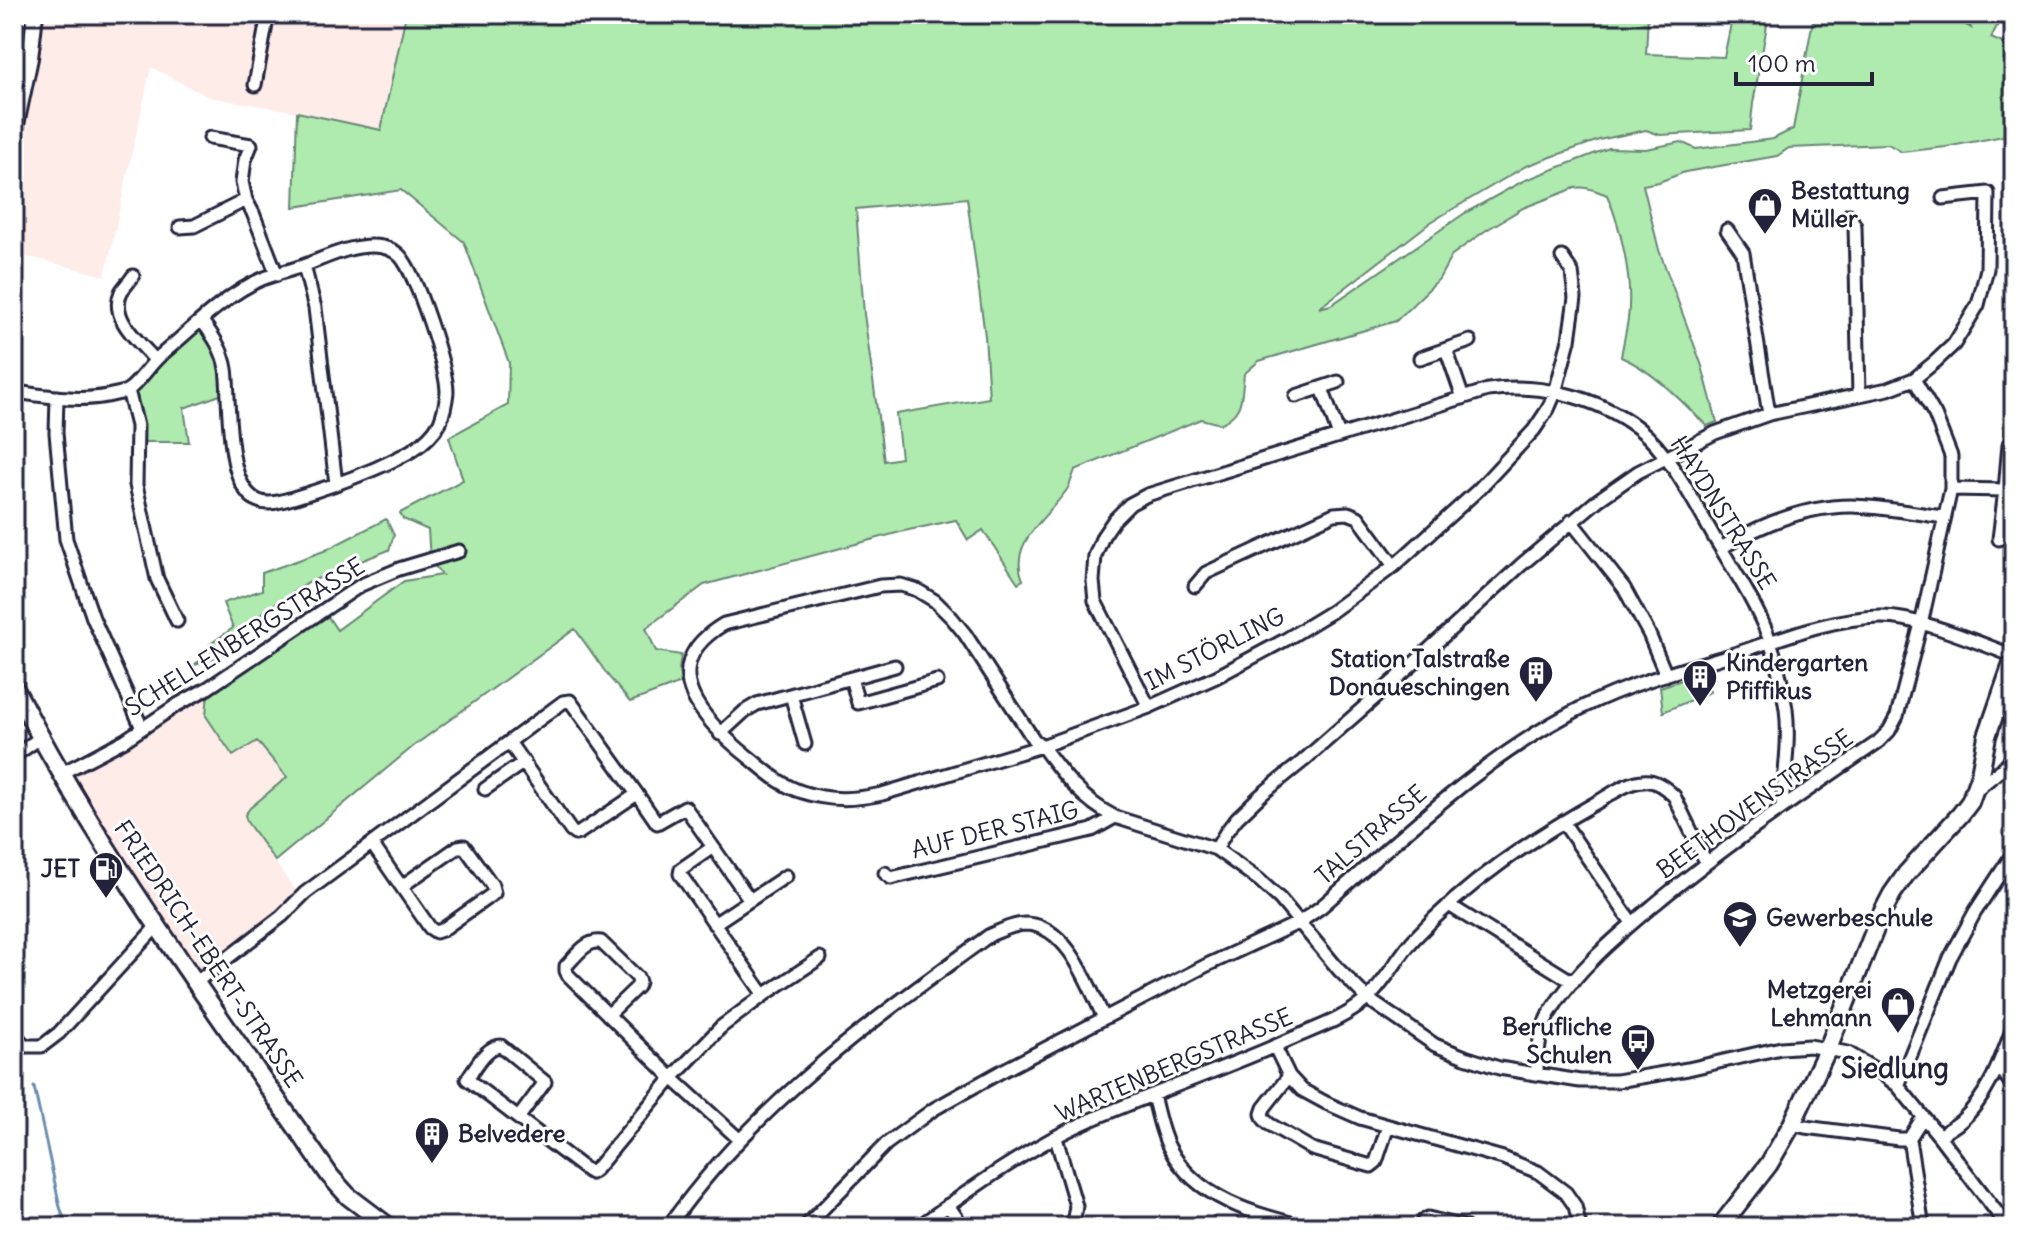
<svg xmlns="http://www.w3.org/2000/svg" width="2028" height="1241" viewBox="0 0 2028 1241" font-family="Delius,sans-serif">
  <rect width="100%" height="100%" fill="#fff"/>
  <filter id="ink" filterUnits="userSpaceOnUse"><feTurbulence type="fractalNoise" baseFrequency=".0125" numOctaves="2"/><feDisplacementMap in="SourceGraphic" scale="16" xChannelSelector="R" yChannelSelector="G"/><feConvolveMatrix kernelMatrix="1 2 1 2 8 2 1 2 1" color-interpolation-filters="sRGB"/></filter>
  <g filter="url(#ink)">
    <path fill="#feece9" d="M44,14H406L381,131L297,112L208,97L151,67L105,276L14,253V174L25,127Z
      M208,692L234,756L257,741L288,777L250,808L247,822L299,896L197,977L67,774Z"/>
    <path fill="#afeaaf" stroke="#688675" stroke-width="2" fill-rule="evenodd" d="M406,14H1648L1646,54L1724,57L1733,14H1769L1753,104L1750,130L1660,135L1646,130L1599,140L1526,166L1431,222L1319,308L1331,305L1465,213L1523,181L1609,148L1646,149L1681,142L1696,149L1773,139L1793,129L1814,14H1946L1971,28L1968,21L1969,14H2003L1991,38L2014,48V134L1946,147L1902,152L1888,144L1789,148L1777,156L1685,172L1659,182L1643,185L1659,250L1702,366L1717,422L1707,426C1680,400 1655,372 1621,357C1623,344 1626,332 1628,319C1633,281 1622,230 1607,195C1596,191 1587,186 1575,188L1523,208L1485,231L1452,255L1439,279L1396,321L1259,361L1244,374C1241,399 1244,412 1220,424L1201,419L1075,470C1073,475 1071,482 1068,488C1050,516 1007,542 1023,580L1018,583L983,530L968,540L956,520L904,531L704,585L646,628L656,651L681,655L679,671L681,683L630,702L609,677L575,629L415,745L275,861L247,822L245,815L250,808L287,777L257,741L233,756L206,716L208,692L324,611L337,630L404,581L442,575L430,560L428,530L403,519L400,513L463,480L449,437L508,405L509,363L464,242L401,190L294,207L297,112L381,130ZM967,198L985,336L989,398L896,414L901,458L884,461L864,314L856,209Z
      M200,327C217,350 222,366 223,394L184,408L189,442H144L132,390L158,363Z
      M386,519L394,535L389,550L338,570L310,582L268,608L213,659L192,666L207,656L210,644L233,628L223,603L262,590V573L324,551Z
      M1703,673L1710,692L1663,712L1660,687Z"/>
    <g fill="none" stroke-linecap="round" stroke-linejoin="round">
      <path stroke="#6b8cae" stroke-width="3" d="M34,1087L60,1207L67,1227"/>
      <g stroke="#22223b" stroke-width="17">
        <path id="minor" d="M255,85L268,14
          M210,138L251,145L245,160L242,182L246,200L253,213L277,275
          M1849,215L1855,226L1859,395
          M180,227L194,226L246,200
          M1727,230L1743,253L1769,414
          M1562,257L1572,272L1575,298L1569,340L1555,393L1548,409L1534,430L1478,490L1394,566L1331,612L1285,640L1216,677L1149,707L1042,746C1063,775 1083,801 1115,817L1216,849L1259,880L1280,899L1339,970L1368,999L1435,1045L1465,1057L1499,1068L1580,1081H1617L1688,1069L1781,1048L1810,1046L1848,1053L1881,1073L1898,1086L1939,1136L2008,1227
          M304,266L315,308L336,484
          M133,276C130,281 124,287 121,292C109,319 140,342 155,360
          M1446,349L1463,398
          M1420,358L1470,341
          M1322,388L1339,436
          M128,390L137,426L136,485L157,579L177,621
          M14,392C48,396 83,403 116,394C120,393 124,393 128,390C138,384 150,364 161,355C191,330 226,294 262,279C277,273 293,270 308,264C329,256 350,246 372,246C382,246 393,249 400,256C416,273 447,368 447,392C446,402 444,412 440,422C427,447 397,459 372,470C346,481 320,490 293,498C285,500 277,503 269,503C222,503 231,400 226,369C223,350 213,336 202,321
          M1296,396L1338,382
          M57,397L56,433L66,539L93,618L142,728
          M1951,489L2005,490L2009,444
          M1571,521L1624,588L1649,634L1666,675
          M1999,539L2005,490
          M1721,548C1760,525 1805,506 1851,506C1880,506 1916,514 1945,517
          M901,585L917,590L935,601L952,618L965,634L1034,740L1042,746L882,794C854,800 830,801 802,792C782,786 767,772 751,759C705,723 650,668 724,624L880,586Z
          M1195,586L1206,573L1334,514L1348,513L1358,517L1394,566
          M851,678L858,703L937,681
          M791,695L805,744
          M1149,707L1095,601L1093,581L1095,556L1103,536L1114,520L1130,504L1147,495L1488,390C1538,383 1596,396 1638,428C1669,452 1694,502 1714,537C1734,570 1755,602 1769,638C1776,659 1783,688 1786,709C1790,741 1784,775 1782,807
          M720,734L745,711L757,704L895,666
          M14,756L40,738
          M60,774L125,740L177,705L208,688L361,585L399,569L459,551
          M485,789L524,762
          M1976,790L2002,769L2014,756
          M637,794L657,823L685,807L713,847L681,869L680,874L764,995
          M1563,822L1632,923
          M372,844L430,928L436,932L442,930L494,893L492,885L464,846L458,847L402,886
          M713,847L750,900
          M1216,849L1226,832L1237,818L1261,795L1303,761L1412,665L1521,565L1598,500L1638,472L1715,433L1769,414L1888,389L1914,379L1936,361L1954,344L1978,305L1987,269L1988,193L1943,198
          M885,873L891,878L1092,830L1115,817
          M1449,905L1573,982
          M714,924L786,876
          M195,983L282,916L305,893L563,702L570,701L573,705L637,794L579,833L575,834L571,831L509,742
          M14,1035L26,1046H42L59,1033L157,926
          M1275,1047L1289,1076L1302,1090L1326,1103L1360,1118L1503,1158L1538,1172L1566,1193L1575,1206L1580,1227
          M1999,1066L2014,1088
          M1537,1073C1537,1053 1539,1032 1549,1014C1575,971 1617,936 1655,904C1726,845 1802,794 1878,742L1889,731L1897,716L1922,620L1951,489V456L1935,415L1914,379
          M1289,1076L1264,1108L1262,1114L1264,1119L1269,1124L1312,1149L1371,1166L1376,1162L1388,1126
          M1898,1086L1950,958L1975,912L2014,852
          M1153,1096C1158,1113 1161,1134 1170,1149C1196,1199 1255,1214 1306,1227
          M519,1117L545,1082L501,1046C486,1046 476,1067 467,1079L586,1170L591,1173L596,1169L672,1078L568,975L566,971V966C576,956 586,940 601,942L637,977L639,982L637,987L608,1015
          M1792,1124L1805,1127L1899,1139H1909
          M1939,1136C1946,1131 1954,1127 1961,1121C1989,1096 2001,1059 2014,1025
          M1056,1138L1076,1206L1074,1218L1067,1227
          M740,1140L672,1078L721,1027L764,995L820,958
          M948,1205L963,1227
          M668,1227C755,1104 870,1022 990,935C1002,930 1014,924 1026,924C1068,925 1089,987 1104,1018
          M805,1227L886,1144L934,1109L1002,1071L1207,965L1300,922L1321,907C1404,835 1485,755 1585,706C1634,682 1688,668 1740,652C1785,637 1832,618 1880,617C1918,616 1978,643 2014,656
          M918,1227C971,1189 1029,1147 1088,1121C1155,1092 1224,1069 1291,1039C1316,1028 1344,1019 1366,1000C1385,984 1397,957 1415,938C1467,882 1532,839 1599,801C1612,794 1627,782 1643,781C1655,779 1666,788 1674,796L1706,862
          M1422,1227L1424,1220L1428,1218L1465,1227
          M1923,1227L1909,1139L1923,1117"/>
      </g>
      <g stroke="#22223b" stroke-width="20">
        <path id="tertiary" d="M14,134L30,58L35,14"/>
      </g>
      <g stroke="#22223b" stroke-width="22">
        <path id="secondary" d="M14,687C103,860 220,1016 330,1176L348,1196L389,1227
          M1720,1227L1769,1164L1792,1124L1828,1048L1879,919L1892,894L1906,874L1960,815L1970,802L1980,774L1987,736L2014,658"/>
      </g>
      <use href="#minor" stroke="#fff" stroke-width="11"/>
      <use href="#tertiary" stroke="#fff" stroke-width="14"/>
      <use href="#secondary" stroke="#fff" stroke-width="16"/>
      <path stroke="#22223b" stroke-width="3" d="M14,1216L16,1227"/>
    </g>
  </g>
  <defs>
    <g id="shop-pin" transform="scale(1.8)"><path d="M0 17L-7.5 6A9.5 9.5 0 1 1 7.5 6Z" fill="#22223b" stroke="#fff"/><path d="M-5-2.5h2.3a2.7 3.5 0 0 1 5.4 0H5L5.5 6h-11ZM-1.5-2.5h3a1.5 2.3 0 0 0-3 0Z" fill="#fff"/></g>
    <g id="building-pin" transform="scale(1.8)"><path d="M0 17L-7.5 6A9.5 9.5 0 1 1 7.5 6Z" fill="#22223b" stroke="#fff"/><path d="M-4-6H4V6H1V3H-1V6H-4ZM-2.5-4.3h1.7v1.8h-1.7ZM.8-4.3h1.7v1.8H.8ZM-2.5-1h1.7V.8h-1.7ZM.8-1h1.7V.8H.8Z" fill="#fff"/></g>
    <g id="fuel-pin" transform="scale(1.8)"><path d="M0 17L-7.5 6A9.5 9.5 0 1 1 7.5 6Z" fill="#22223b" stroke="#fff"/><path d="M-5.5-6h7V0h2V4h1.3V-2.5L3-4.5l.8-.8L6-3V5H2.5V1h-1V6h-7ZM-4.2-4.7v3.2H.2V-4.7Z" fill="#fff"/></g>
    <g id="school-pin" transform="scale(1.8)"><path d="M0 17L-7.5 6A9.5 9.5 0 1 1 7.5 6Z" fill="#22223b" stroke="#fff"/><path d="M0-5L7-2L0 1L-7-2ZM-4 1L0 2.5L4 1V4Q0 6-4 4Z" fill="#fff"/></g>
    <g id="bus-pin" transform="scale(1.8)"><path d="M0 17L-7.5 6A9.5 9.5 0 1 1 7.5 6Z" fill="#22223b" stroke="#fff"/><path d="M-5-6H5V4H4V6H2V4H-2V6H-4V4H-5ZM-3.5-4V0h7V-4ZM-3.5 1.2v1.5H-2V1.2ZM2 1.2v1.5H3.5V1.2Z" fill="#fff"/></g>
  </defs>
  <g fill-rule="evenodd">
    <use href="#shop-pin" x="1765" y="205"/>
    <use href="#building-pin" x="1536" y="673"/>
    <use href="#building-pin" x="1700" y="677"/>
    <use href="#fuel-pin" x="106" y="869"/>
    <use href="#school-pin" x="1740" y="918"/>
    <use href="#shop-pin" x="1898" y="1004"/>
    <use href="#bus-pin" x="1638" y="1041"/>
    <use href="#building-pin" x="432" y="1134"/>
  </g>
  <g text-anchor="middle" stroke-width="6" stroke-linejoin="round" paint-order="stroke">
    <g font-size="24" font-weight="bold" fill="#22223b" stroke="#fff" text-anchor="start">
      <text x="1791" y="199">Bestattung<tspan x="1791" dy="28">Müller</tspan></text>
      <text x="1510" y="667" text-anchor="end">Station Talstraße<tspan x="1510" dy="28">Donaueschingen</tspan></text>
      <text x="1726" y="671">Kindergarten<tspan x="1726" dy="28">Pfiffikus</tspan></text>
      <text x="80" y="877" text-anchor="end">JET</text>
      <text x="1766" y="926">Gewerbeschule</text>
      <text x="1872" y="998" text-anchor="end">Metzgerei<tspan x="1872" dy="28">Lehmann</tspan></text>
      <text x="1612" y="1035" text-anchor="end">Berufliche<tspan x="1612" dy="28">Schulen</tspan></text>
      <text x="458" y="1142">Belvedere</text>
    </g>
    <g font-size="24" fill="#22223b" stroke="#fff">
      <text transform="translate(1723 513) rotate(58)" y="8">HAYDNSTRASSE</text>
      <text transform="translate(245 637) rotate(-32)" y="8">SCHELLENBERGSTRASSE</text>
      <text transform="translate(1215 649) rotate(-27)" y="8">IM STÖRLING</text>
      <text transform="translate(1755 804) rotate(-36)" y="8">BEETHOVENSTRASSE</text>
      <text transform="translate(995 830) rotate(-14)" y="8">AUF DER STAIG</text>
      <text transform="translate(1371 835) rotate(-41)" y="8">TALSTRASSE</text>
      <text transform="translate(208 954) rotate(56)" y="8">FRIEDRICH-EBERT-STRASSE</text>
      <text transform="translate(1174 1065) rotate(-23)" y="8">WARTENBERGSTRASSE</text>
    </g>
    <g font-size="28" font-weight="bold" fill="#22223b" stroke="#fff">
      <text x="1895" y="1078">Siedlung</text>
    </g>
  </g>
  <rect width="2028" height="1241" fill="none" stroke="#fff" stroke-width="48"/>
  <rect x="24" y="24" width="1980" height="1193" fill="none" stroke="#22223b" stroke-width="3" filter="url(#ink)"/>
  <path d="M1736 72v12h136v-12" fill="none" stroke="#22223b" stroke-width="4"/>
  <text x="1748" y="72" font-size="24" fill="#22223b" stroke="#ffffff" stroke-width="6" paint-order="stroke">100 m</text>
</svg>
